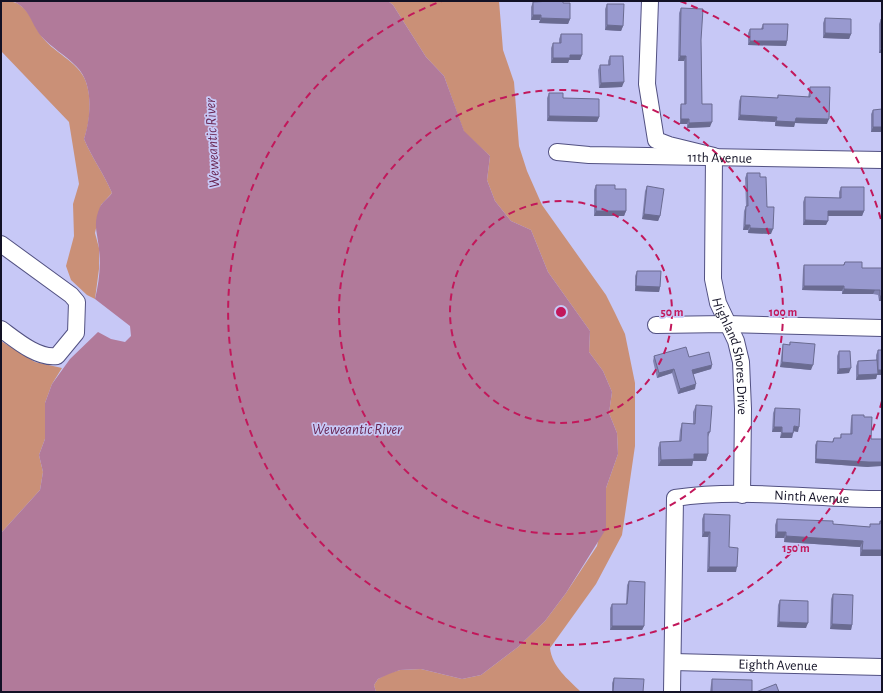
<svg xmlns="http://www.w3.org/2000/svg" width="883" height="693" viewBox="0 0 883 693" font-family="'Alegreya Sans',sans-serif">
  <rect width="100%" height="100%" fill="#c7c8f6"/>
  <path fill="#ca9077" d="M1,1C9,1 15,1 21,6C31,13 33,24 40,34C52,53 78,60 86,82C92,99 90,122 84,139C92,158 104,174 112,193L101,205L95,233L99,248V269L95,299L87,295L71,280L66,266L74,236L73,204L79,184L69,122L1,51Z
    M388,1H499L503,50L514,82L519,146L527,171L542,205L606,295L615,313L625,334L635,383V446L622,535L596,584L550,648C552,667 568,679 581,692H376L374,685L378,679L389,673L400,670L421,669L462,679L481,675L518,647L545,621L566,593L597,546L605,508L606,488L618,454L617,433L609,413L612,392L603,371L589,352L590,331L548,272L531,230L511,221L495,201L487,180L490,156L464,132L444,76L426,57L393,5Z
    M1,341L35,362L62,368L52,384L45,403V439L39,455L43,472L40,490L1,533Z"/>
  <path fill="#b17a9a" d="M13,1H388L393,5L426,57L444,76L464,131L490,156L487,180L495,201L511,221L531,230L548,272L590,331L589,352L603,371L612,392L609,413L617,433L618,454L606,488V529L566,593L545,621L518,647L481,675L462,679L421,669L400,670L389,674L378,679L374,685L376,692H1V533L40,490L43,472L39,455L45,439V403L52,384L70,359L98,332L111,339L125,342L131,336L130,326L95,299C99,283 101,266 99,250C98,233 92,225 100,207C102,202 109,198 112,193C104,174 92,158 84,139C91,117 94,83 76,66C65,55 52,48 41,36C30,22 31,10 13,1Z"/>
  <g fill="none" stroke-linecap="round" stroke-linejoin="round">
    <g stroke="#525182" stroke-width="18">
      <g id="minor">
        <path id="s1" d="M650,1L647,84L656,140L669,145L714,156L713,279L718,303L736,341L741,362L743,409L742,495"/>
        <path id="s2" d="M557,152L589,155L882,160"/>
        <path d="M1,244L71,295L77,302L76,333L57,356C38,359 16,340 1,329"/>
        <path d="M656,325L726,324L882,328"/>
        <path id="s3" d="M673,662L882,667"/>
        <path id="s4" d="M672,692L675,498C741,488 815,499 882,499"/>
      </g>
    </g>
    <use href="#minor" stroke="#fff" stroke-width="16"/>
  </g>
  <path fill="#8384b2" d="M533,2L563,3L570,19L568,24L539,23L540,20H531V7Z
    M607,4L623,26L621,31L605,30V9Z
    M681,8L701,40L702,104L710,127L687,128V124H680V109L681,104H684V61H678L679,13Z
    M825,18L851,34L849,39L823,38V23Z
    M881,19H882V53H879V24Z
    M763,24L787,41L786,46L748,45V33L750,29H761Z
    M561,34L582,55L580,60H569L568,63H551V48L553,43H559V39Z
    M610,56L622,87L599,88L598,70L600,65H608V61Z
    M810,87L827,124L795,123L794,127L775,126V122L738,120L739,101L741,96L777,98L778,95L808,97Z
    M549,93L599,117L597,122L547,121V98Z
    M873,110L882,132H871V114Z
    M747,173L760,177L767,207L771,234L748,233V230H743L744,211L746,206L745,178Z
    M596,185L615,189L626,211L624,216H594V190Z
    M647,186L660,216L658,221L642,219L645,191Z
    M841,187L864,211L862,216H828L826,225H803V202L805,197L839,198V192Z
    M845,262L862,268H882V301H879L878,295L873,294H842V291L802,290L803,269L804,265H843Z
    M637,271L660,287L659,292L635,291V276Z
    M790,342L811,370L780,367L782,349L783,344L789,345Z
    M878,350L882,375H877L876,379L856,380V366L858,361L876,360V355Z
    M839,351L849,373L837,374V356Z
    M654,356L689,357L712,365L711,369L693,374L695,389L678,394L672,373L657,378L653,361Z
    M696,405L710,432L708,437V454L706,461H693L692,466H658V448L660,442L679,441L680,430L682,423L693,424V412Z
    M775,408L798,432L794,431L792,438H780L781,432H772L773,413Z
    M852,415L868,467L815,463V445L817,441L832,442L834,438H840L841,434H850L851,419Z
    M704,514L729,547L736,572H707L708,537H702V519Z
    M777,519L833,524L870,527V524H879L880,521H882L860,556V547L784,542V538H775V525Z
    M629,581L644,626L642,630H610V608L612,604H626L627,585Z
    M833,594L852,625L851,630L830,629L831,599Z
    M780,600L806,628L777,627L778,605Z
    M614,678L643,692H612V683Z
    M712,679L752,692H710L711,684Z"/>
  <path fill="#6a6b91" d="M533,15H541L540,20H531Z
    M541,18L570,19L568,24L539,23Z
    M607,25L623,26L621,31L605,30Z
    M825,33L851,34L849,39L823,38Z
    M750,41H787L786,46L748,45Z
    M881,48H882V53H879Z
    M570,55H582L580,60H569L568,63H551L553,58Z
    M680,56H686L684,61H678Z
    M624,82L622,87L599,88L601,83Z
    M740,115L777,117L775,122L738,120Z
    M549,116L599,117L597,122L547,121Z
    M796,118L829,119L827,124L795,123L794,127L775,126L776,121Z
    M681,119H689L687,124H680Z
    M712,122L710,127L687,128L689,123Z
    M873,127H882V132H871Z
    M596,211H626L624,216H594Z
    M828,211H864L862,216H826Z
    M644,214L660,216L658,221L642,219Z
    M805,220L828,221L826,225H803Z
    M745,225H750L748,230H743Z
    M750,228L773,229L771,234L748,233Z
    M636,286L660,287L659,292L635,291Z
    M804,286H844L842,291L802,290Z
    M844,289L875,290L873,294H842Z
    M880,296H882V301H879Z
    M782,362L813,365L811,370L780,367Z
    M712,365L711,369L691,375L692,370Z
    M851,368L849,373L837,374L839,369Z
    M674,369L672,373L657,378L659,373Z
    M878,370H882V375H877L876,379L856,380L858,375L877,374Z
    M696,384L695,389L678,394L680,389Z
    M794,426L799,427L798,432L792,431Z
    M774,427H782L781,432H772Z
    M782,433H793L792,438H780Z
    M694,454H708L706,461H693L692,466H658L661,460Z
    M816,459L882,462V466L868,467L815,463Z
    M704,532H710L708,537H702Z
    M777,532H786L784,538H775Z
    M786,536L863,541L860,547L784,542Z
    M862,550H882V556H860Z
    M709,567H737L736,572H707Z
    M779,622L808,623L806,628L777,627Z
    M832,624L852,625L851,630L830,629Z
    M612,626H644L642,630H610Z"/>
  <path fill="#9899cf" stroke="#6a6b91" d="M552,1H563V3H570V19L541,18V15H533V2Z
    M607,4H624L623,26L607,25Z
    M681,8L703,9L701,40L702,104H712V122L689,123V119H681V104H686V56H680Z
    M825,18L851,19V34L825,33Z
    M881,19H882V48H881Z
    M763,24H788L787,41H750V29H763Z
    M561,34H582V55H570V58H553V43H561Z
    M610,56H623L624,82L601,83L600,65H610Z
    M810,87H830L829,119L796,118L795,122L776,121L777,117L740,115L741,96L778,98V95L810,97Z
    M549,93H563V98L599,99V117L549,116Z
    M882,109V127H873V110Z
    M747,173H760V177H766L767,207H774L773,229L750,228V225H745L746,206H748Z
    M596,185H615V189H626V211H596Z
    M647,186L664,189L660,216L644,214Z
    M841,187H864V211H828V221L805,220V197L841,198Z
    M845,262H862V268H882V296H880V290H875L844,289V286H804V265H844Z
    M637,271H661L660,287L636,286Z
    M790,342L815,344L813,365L782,362L783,344L790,345Z
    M686,347L689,357L709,352L712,365L692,370L696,384L680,389L674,369L659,373L654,356Z
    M878,350H882V370H878Z
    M839,351H850L851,368L839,369Z
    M877,360L878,374L858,375V361Z
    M696,405L712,406L710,432H708V454H694V459L661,460L660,442L681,441L682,423L695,424Z
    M775,408L800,409L799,427L794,426L793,433H782V427H774Z
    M852,415H864V417H872L871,439H882V462H869L816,459L817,441L833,442L834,438H841V434H852Z
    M704,514L730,515L729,547L738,548L737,567H709L710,532H704Z
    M777,519L833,521V524L870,527V524H880V521H882V550H862L863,541L786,536V532H777Z
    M629,581L645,582L644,626H612V604H627Z
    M833,594L853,595L852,625L832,624Z
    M780,600L808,601V623L779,622Z
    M614,678L644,679L643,692H613Z
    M712,679L752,680V692H712Z
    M776,684L779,692H756Z"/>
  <g fill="none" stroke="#c2185b" stroke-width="2" stroke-dasharray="7 5">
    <circle cx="561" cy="312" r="111"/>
    <circle cx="561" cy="312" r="222"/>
    <path d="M882 401A333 333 0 1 1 442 1M680 1A333 333 0 0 1 882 223"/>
  </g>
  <g text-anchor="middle" stroke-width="3.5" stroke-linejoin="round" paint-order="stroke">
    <g font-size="14" fill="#121125" stroke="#c7c8f6">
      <text dy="5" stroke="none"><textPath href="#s2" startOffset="163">11th Avenue</textPath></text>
      <text dy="5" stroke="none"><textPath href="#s1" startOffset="403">Highland Shores Drive</textPath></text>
      <text dy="5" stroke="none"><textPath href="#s4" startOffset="331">Ninth Avenue</textPath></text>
      <text dy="5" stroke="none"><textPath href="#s3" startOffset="105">Eighth Avenue</textPath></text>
    </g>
    <g font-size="15" font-style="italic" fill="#682450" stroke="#c7c8f6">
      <text transform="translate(212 143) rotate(-93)" y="5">Weweantic River</text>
      <text x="357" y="434">Weweantic River</text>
    </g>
  </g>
  <circle cx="561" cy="312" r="6" fill="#c2185b" stroke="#c7c8f6" stroke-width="2"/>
  <g font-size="12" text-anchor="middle" font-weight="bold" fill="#c2185b" stroke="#c7c8f6" stroke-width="3.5" stroke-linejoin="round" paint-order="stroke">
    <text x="672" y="316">50 m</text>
    <text x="783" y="316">100 m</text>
    <text x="796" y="552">150 m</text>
  </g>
  <rect width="883" height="693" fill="none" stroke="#121125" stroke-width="4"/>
</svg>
